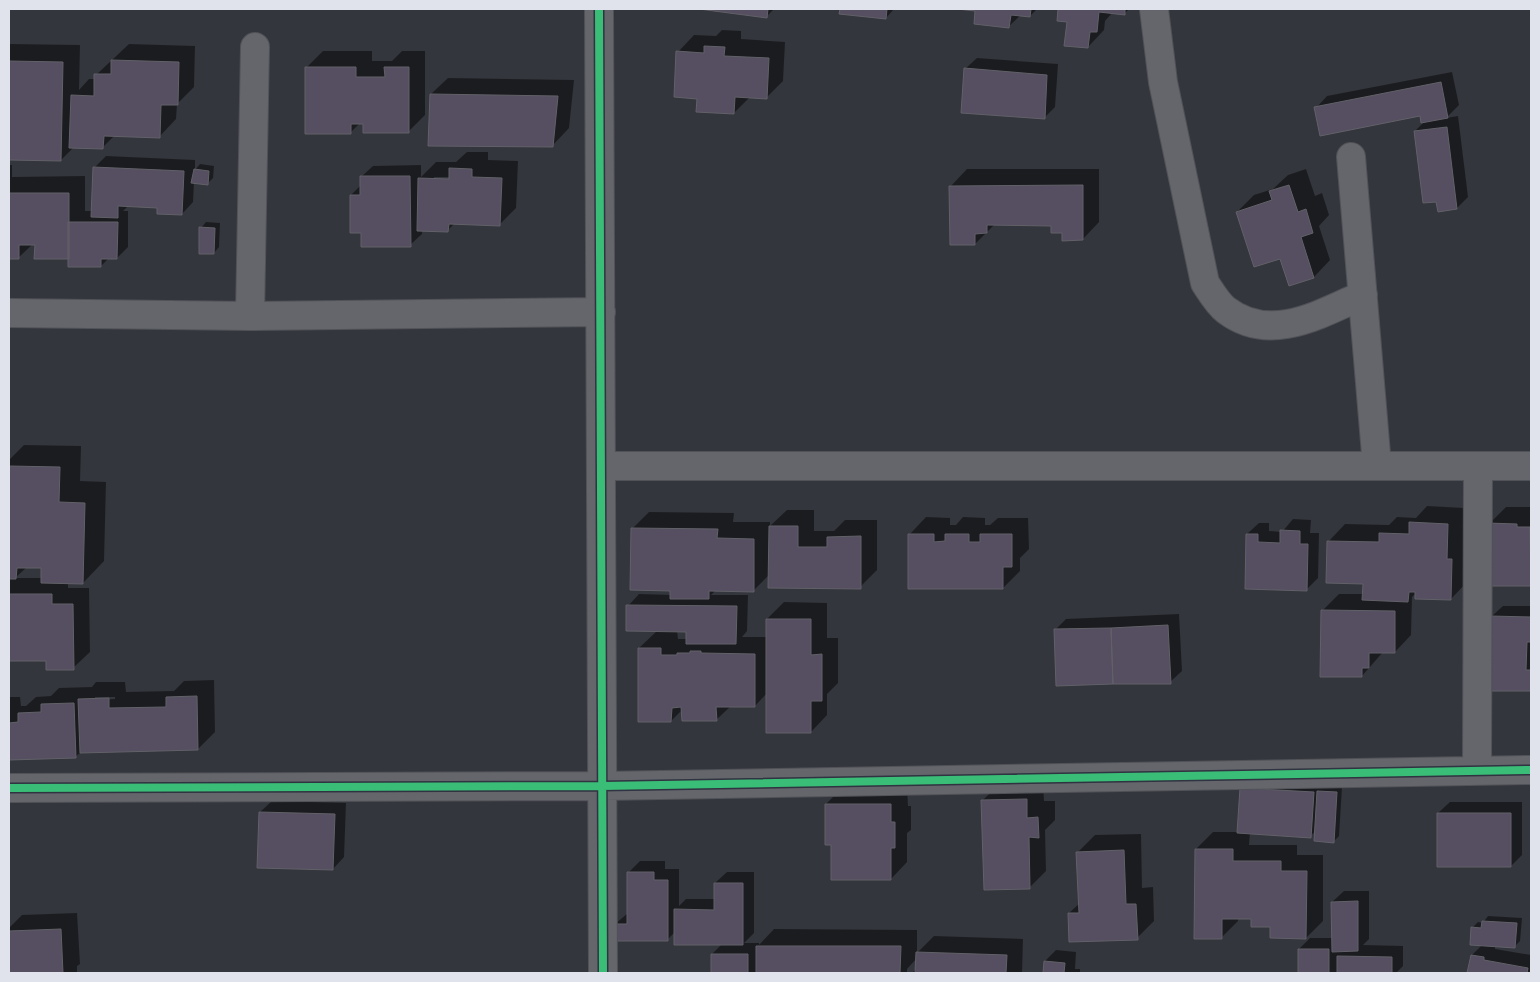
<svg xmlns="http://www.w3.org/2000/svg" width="1540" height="982" viewBox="0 0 1540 982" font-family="'DM Sans',sans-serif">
  <rect width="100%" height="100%" fill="#34363d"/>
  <path fill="#0007" fill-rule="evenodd" d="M700,9H774L766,17Z
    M841,9H894L886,18L841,12Z
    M968,9H1037L1030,16L1021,15L1008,27L976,10Z
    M1059,9H1129L1124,14L1113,12L1105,21L1104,30L1088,47L1068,21L1058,20Z
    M722,30L741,31V39L785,42L783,81L767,97H750L734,113L698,97L678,52L694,35L716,36Z
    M9,44L80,45L79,90L89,79H95L96,75L129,44L195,46L194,87L177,104L176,119L160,136L115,135L103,147H74L61,160L9,159Z
    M323,51H372V61H392L402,51H425V115L408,132L360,123L351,132L306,68Z
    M977,58L1058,64L1055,107L1044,118L965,69Z
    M1452,72L1459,105L1446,118L1458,116L1468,197L1457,208L1439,210L1415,131L1425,121L1421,115L1316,108L1327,96Z
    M448,78L574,80L569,128L553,145L431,94Z
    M467,152H488V160L518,161L516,208L499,225L455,223L448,230H422V234L410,245L362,232L351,195L361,185V177L373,166L421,165V177L436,162H456ZM434,177H455V180H434Z
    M106,156L195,160V170L200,164L214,166L213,178L207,184L194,182L193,202L182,214L159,207L129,205L123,211H128V247L117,258H109L101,266L69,258L36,244H33L18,258H9V165H12V177L85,176V211H93L94,168Z
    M967,169H1099V222L1083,239L1052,225L995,224L975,244L951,186Z
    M1306,169L1315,196L1322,193L1329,215L1319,226L1330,260L1314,277L1281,257L1237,212L1254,195L1273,189L1288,175Z
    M206,222L220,223L219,247L214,253L201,228Z
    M24,445L81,446L80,481L106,482L104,561L83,583H68V588H89L90,652L73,668L47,659L9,660V460ZM27,567H42V578H15Z
    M1427,506L1464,508L1463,543H1468L1467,582L1451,599L1417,592L1412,597L1411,635L1395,652H1383L1362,676L1322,611L1339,594H1364V583L1329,541L1345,524L1389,525L1397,517L1416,518Z
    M1506,507H1531V585H1488L1489,524Z
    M787,510H814V531H834L845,520H877V570L860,587L770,574L753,591L716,590L711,595H748L747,631L742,637H767V619L784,602L827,603V638H838V683L827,694V715L811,732L767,693L755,706H731L716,720L683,709L671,721L639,648L658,630L628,606L639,594L672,595L671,590L632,529L649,512L734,513L733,522H770V526ZM677,630L688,631V639H678Z
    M926,517L950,518V525H956L963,517L985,518V525H990L998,518H1028L1029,549L1020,558V571L1003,588L910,534Z
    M1293,519L1311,520L1310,533H1319L1318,578L1306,590L1247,534L1259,523H1269V531L1282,532Z
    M1503,606H1531V690H1491V617Z
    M1179,614L1182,671L1170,682L1055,630L1066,619Z
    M214,680L215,732L198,749L81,752L75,757L9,759V697H20L21,706H26L36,697L51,696L59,688L92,687L96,682H125L126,692L174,691L184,681ZM95,697H115V699L95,700Z
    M1043,783L1044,801H1055V820L1045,830L1046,871L1029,888L983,800L999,784Z
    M1324,786L1342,787L1339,836L1333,842L1316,831L1310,836L1250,832L1249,845H1297V855H1323V921L1306,938L1253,918H1238V921L1221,938L1196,849L1213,832H1238L1241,788Z
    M843,787H907L908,806H911V830L907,833V862L891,879L833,844L826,804Z
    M272,801L346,803L344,857L333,869L260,812Z
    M1450,802H1522V855L1511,866L1438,813Z
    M1141,834L1142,888L1153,887L1154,921L1137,938L1069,913L1080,903L1078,852L1095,835Z
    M640,861H665V869H679V906L686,899H715V883L727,872H754V933L744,943H759V945L774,929L917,930V953L934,936L1023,939L1022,973H912L917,968V958L907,969V973H712V954L722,944L675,932L667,940L615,924L628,913V873Z
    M1344,891H1369V939L1363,945L1403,946V966L1396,973H1299V949L1310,938H1333L1332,902Z
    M77,913L80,964L77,966V973H9V928L22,915Z
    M1488,916L1522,918L1520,941L1514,947L1495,945V949L1531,955V973H1469L1472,955L1483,944L1472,928L1478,922L1483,923Z
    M1056,950L1076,952L1075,969H1080V973H1044L1045,961Z"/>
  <path fill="#554f61" stroke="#626168" d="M699,9H768L767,18Z
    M838,9H887L886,19L839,14L840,9Z
    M957,9H1031L1030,17L1011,15L1009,28L974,24L975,11Z
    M1058,9H1125V15L1099,12L1097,32H1090L1088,48L1064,46L1067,22L1057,21Z
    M704,46L725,47L724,56L769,58L767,99L735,97L734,114L696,112L697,99L674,97L676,51L704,53Z
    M111,60L179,62L178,105H161L160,138L104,136L103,149L69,148L71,95L94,96V74H111Z
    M9,61L63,62L61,161L9,160Z
    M305,67H356V77H385L384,67H409V133H363V124H351V134H305Z
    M964,68L1047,75L1045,119L961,113Z
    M1441,82L1448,118L1421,123L1420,116L1320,136L1314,107Z
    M430,94L558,96L553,147L428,146Z
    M1447,127L1457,209L1438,212L1436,202L1423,203L1414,131Z
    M93,167L184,171L182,215L157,214V208L118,206V218L91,217Z
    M449,168L472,169V177L502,178L500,226L449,224L448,232L417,231L418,178L449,179Z
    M194,169L209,171L208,185L191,183Z
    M360,176H410L411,247H361V233H350V195H360Z
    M1083,185V240L1062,241V233H1051V226L987,225V233L975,234V245H950L949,186Z
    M1289,185L1298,212L1306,209L1313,233L1301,237L1314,278L1289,286L1280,259L1254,267L1236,212L1272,200L1269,191Z
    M9,193H69V259H34L35,245H19V259H9Z
    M68,222H118L117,259H101V267H68Z
    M199,227L215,228L214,254H199Z
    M9,466L60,467L59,502L85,503L83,584L41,583V568H17L16,579H9Z
    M1409,522L1448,524L1447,559H1452L1451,600L1415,599V592H1409L1408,602L1362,600L1363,584L1326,583L1327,541L1379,542V533L1409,534Z
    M1487,523L1517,524V527H1530L1531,586H1487Z
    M769,526H798V547H827V537L861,536V589L768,588Z
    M631,528L718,529L717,538L754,539V592L709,591V599H670V591L630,590Z
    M1280,530L1300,531V544H1308L1307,591L1245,589L1246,534H1258V542L1280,543Z
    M908,534H934V542L945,541V534H969V542H980V534H1012V567H1003V589H908Z
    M9,594H52V604H73L74,670H46V661H9Z
    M626,605L737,606L736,644H686V632L626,631Z
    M1321,610L1395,611V653H1369V668H1362V677H1320Z
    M1490,616L1531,617V642H1527L1526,670H1531V691H1490Z
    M766,619H811V655L822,654V701H811V733H766Z
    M1168,625L1171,684H1113L1111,628Z
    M1111,628L1113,684L1056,686L1054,629Z
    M638,648H661V655H677V653H690V651H701V653L755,654V707H716L717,721H682L681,707L672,708L671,722H638Z
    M197,696L198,750L80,753L78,699L109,698V708L166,707V697Z
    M74,703L76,758L9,760V723L18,722V713L41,712V704Z
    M1240,788L1314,792L1311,838L1237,833Z
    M1317,791L1337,792L1334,843L1314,841Z
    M1027,799V818L1038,817L1039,838L1029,837L1030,889L984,890L981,800Z
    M825,804H891V822H895V848H891V880H831V845H825Z
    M259,812L335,814L333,870L257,868Z
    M1437,813H1511V867H1437Z
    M1195,849H1233V861H1281V871H1307L1306,939L1270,938V927H1251V919H1222V939H1194Z
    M1124,850L1126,904H1136L1138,940L1069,942L1068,913H1079L1076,852Z
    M627,872H654V880H668V941H614V924H627Z
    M714,883H743V945H674V909L714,910Z
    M1358,901V951L1332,952L1331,902Z
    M1482,921L1517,923L1515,948L1470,945L1471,927L1481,928Z
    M61,929L63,973H9V931Z
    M756,946H901L900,973H756Z
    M1298,949H1329V973H1298Z
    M916,952L1007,955L1006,973H910H915Z
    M711,954H748V973H711Z
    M1471,955L1484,957V960L1528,968L1527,973H1467Z
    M1337,956L1392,957V973H1337Z
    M1044,961L1065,963L1064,973H1043Z"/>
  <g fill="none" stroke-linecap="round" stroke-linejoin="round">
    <g stroke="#505258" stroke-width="30">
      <path id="street" d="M599,9L603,973
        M1154,9L1163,82L1205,283C1211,292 1218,304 1226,310C1270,344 1320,314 1363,295
        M1351,157L1377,466
        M9,313L250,316L601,312
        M250,316L255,47
        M601,466H1531
        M1477,771L1478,466
        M9,788L602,786L1531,770"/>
    </g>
    <use href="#street" stroke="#64666b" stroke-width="28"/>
    <g stroke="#303341" stroke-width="11">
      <path id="cycleway" d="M599,9L603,973
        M9,788L602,786L1531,770"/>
    </g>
    <use href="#cycleway" stroke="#3abd76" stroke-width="8"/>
  </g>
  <rect width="1540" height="982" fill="none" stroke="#e0e3ec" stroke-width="20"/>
</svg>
